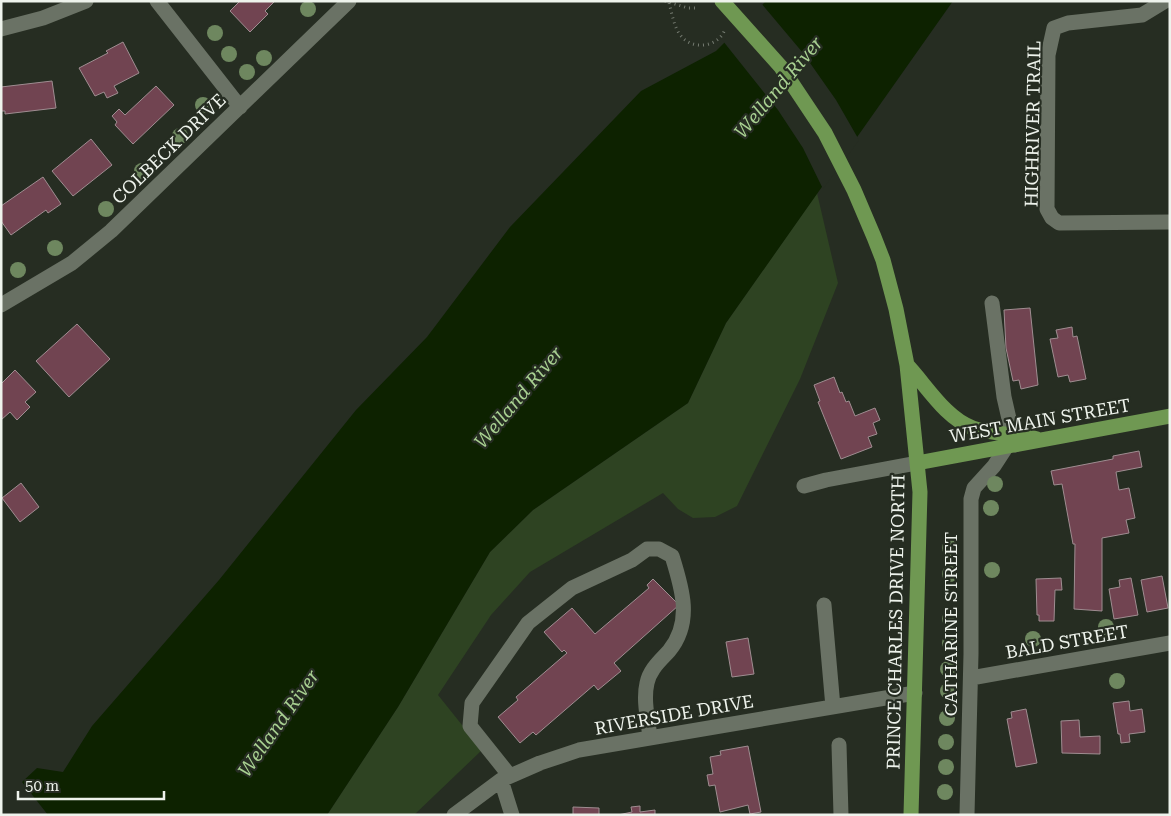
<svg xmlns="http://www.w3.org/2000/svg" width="1171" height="816" viewBox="0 0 1171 816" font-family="'Roboto Serif',serif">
  <rect width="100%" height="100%" fill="#262d22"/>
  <path fill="#2e4322" d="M817,193L838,283L800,379L737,506L715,517L693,518L678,509L663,493L530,572L491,615L438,695L482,750L414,815H327L398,707L490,552L533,510L688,403L726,323Z"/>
  <path fill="#0d2200" d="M766,1H953L726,323L688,403L533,510L490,552L398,707L327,815H48L22,782L37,768L63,772L92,726L219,580L356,410L427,337L510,227L641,91L716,51Z"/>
  <path fill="#262d22" d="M761,3L803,53L836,100L859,140L823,189L803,148L778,110L723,41Z"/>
  <path fill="#714451" stroke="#9f8d91" d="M240,1H275L265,11L268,14L250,32L230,11Z
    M123,42L139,73L114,86L118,93L107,98L104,92L95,96L79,68L108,53L106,51Z
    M52,81L56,108L5,114V111H1V87Z
    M156,86L174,105L133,144L115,125L117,122L112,116L119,109L125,115Z
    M91,139L112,165L73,196L52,171Z
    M43,177L61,204L48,213L46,210L11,235L1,221V206Z
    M1030,308L1038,385L1021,389L1019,380L1013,381L1006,348L1004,310Z
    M77,324L110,359L69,397L36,361Z
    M1072,327L1073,337L1077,336L1086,379L1070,382L1068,375L1058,377L1050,339L1058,338L1056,330Z
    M15,370L36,392L25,402L30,407L17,420L10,412L1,420V384Z
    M834,377L840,393L842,392L846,402L849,401L855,416L875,408L880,420L873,423L877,434L868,437L872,447L841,459L818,402L820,401L814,385Z
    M1139,451L1142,467L1116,472L1119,490L1129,488L1135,518L1126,520L1129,533L1102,538V611L1074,609L1075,544H1073L1062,484L1054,485L1051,471L1113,459V456Z
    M21,483L39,507L20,522L2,498Z
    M1162,576L1168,608L1147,612L1141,580Z
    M1061,578L1062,590H1055L1054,621H1039V615H1037L1036,579Z
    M1131,578L1138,615L1114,619L1109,589L1120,587L1119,580Z
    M653,579L679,605L614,663L621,671L598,690L594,685L536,735L533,732L520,743L498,717L518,700L516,697L567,653L564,650L562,652L544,632L572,608L595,634L649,588L647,585Z
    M748,638L754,674L732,677L726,642Z
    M1129,701L1130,711L1142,709L1145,732L1129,734L1130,742L1121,743L1120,734H1118L1113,703Z
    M1026,709L1037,763L1016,767L1007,719L1012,718L1011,712Z
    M1079,720L1080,737L1100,736V754L1062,753L1061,721Z
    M748,746L761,812L750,814L748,805L720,812L715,785L709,786L707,775L713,774L710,757L721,755L720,751Z
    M640,806V812L655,810V815H618L632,812L631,807Z
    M573,807L599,808V815H573Z"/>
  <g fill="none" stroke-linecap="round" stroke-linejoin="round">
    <path stroke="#757b71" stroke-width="3" stroke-dasharray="1 4" stroke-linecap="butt" d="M665,1L688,8H695
      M669,3C672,13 674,29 682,37C694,51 720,46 725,29"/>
    <path stroke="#6a7265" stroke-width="15" d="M157,1L240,107
      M1165,1L1142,15L1068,23L1054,28L1048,55L1047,209L1052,218L1059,223L1170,222
      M1,29L43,18L86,1
      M992,303L1004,397L1015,445
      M1,305L72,263L111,231L349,1
      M804,486L826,480L917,463
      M824,605L833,707
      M971,678L1170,643
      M839,745L841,815
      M510,776L470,726L472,703L528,623L572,588L632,560L647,549H659L672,556C682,588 693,622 669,651C660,661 650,669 647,683C643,700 648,720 650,737
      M501,780L512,815
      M454,815L501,780L540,763L579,750L915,693
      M967,815L971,654V499L974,488L994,466L1007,446"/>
    <path stroke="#6f9852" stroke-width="15" d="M722,1L781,67L825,133L854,190L874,237L883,260L896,309L907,365L920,492L911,815
      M907,365C926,385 946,419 973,428C993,435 1016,433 1037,439
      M917,463L1170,416"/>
  </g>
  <g fill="#6e875f">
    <circle cx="308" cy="9" r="8"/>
    <circle cx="215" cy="33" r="8"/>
    <circle cx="229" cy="54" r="8"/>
    <circle cx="264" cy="58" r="8"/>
    <circle cx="247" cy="72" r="8"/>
    <circle cx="203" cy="105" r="8"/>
    <circle cx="180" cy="136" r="8"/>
    <circle cx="142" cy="171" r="8"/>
    <circle cx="106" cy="209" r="8"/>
    <circle cx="55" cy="248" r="8"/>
    <circle cx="18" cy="270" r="8"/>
    <circle cx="995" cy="484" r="8"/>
    <circle cx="991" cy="508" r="8"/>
    <circle cx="950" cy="548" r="8"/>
    <circle cx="992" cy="570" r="8"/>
    <circle cx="950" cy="574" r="8"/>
    <circle cx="950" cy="619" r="8"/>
    <circle cx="1106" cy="627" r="8"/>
    <circle cx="1033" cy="639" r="8"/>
    <circle cx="950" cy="643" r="8"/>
    <circle cx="948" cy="669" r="8"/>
    <circle cx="1117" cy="681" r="8"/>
    <circle cx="948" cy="691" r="8"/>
    <circle cx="947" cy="718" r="8"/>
    <circle cx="946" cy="742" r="8"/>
    <circle cx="946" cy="767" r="8"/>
    <circle cx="945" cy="792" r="8"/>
  </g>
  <g text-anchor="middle" stroke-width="4.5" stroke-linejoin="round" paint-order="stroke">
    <g font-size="18" fill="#eef3ec" stroke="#262d22">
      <text transform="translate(1033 124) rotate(-89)" y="6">HIGHRIVER TRAIL</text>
      <text transform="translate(169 149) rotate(-44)" y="6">COLBECK DRIVE</text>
      <text transform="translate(1040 421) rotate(-10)" y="6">WEST MAIN STREET</text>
      <text transform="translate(896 622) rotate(-89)" y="6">PRINCE CHARLES DRIVE NORTH</text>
      <text transform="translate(951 624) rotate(-90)" y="6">CATHARINE STREET</text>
      <text transform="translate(1067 642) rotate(-10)" y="6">BALD STREET</text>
      <text transform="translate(674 715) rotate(-10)" y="6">RIVERSIDE DRIVE</text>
    </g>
    <g font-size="19" font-style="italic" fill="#a8d091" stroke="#262d22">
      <text transform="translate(778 87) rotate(-50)" y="7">Welland River</text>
      <text transform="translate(518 397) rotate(-50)" y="7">Welland River</text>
      <text transform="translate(278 723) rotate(-55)" y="7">Welland River</text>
    </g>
  </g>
  <rect width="1171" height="816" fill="none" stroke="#eef3ec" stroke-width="5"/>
  <path d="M18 791v8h146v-8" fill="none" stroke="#eef3ec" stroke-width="2.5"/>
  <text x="25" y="791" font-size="15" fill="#eef3ec" stroke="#262d22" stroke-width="4" paint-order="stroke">50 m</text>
</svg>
